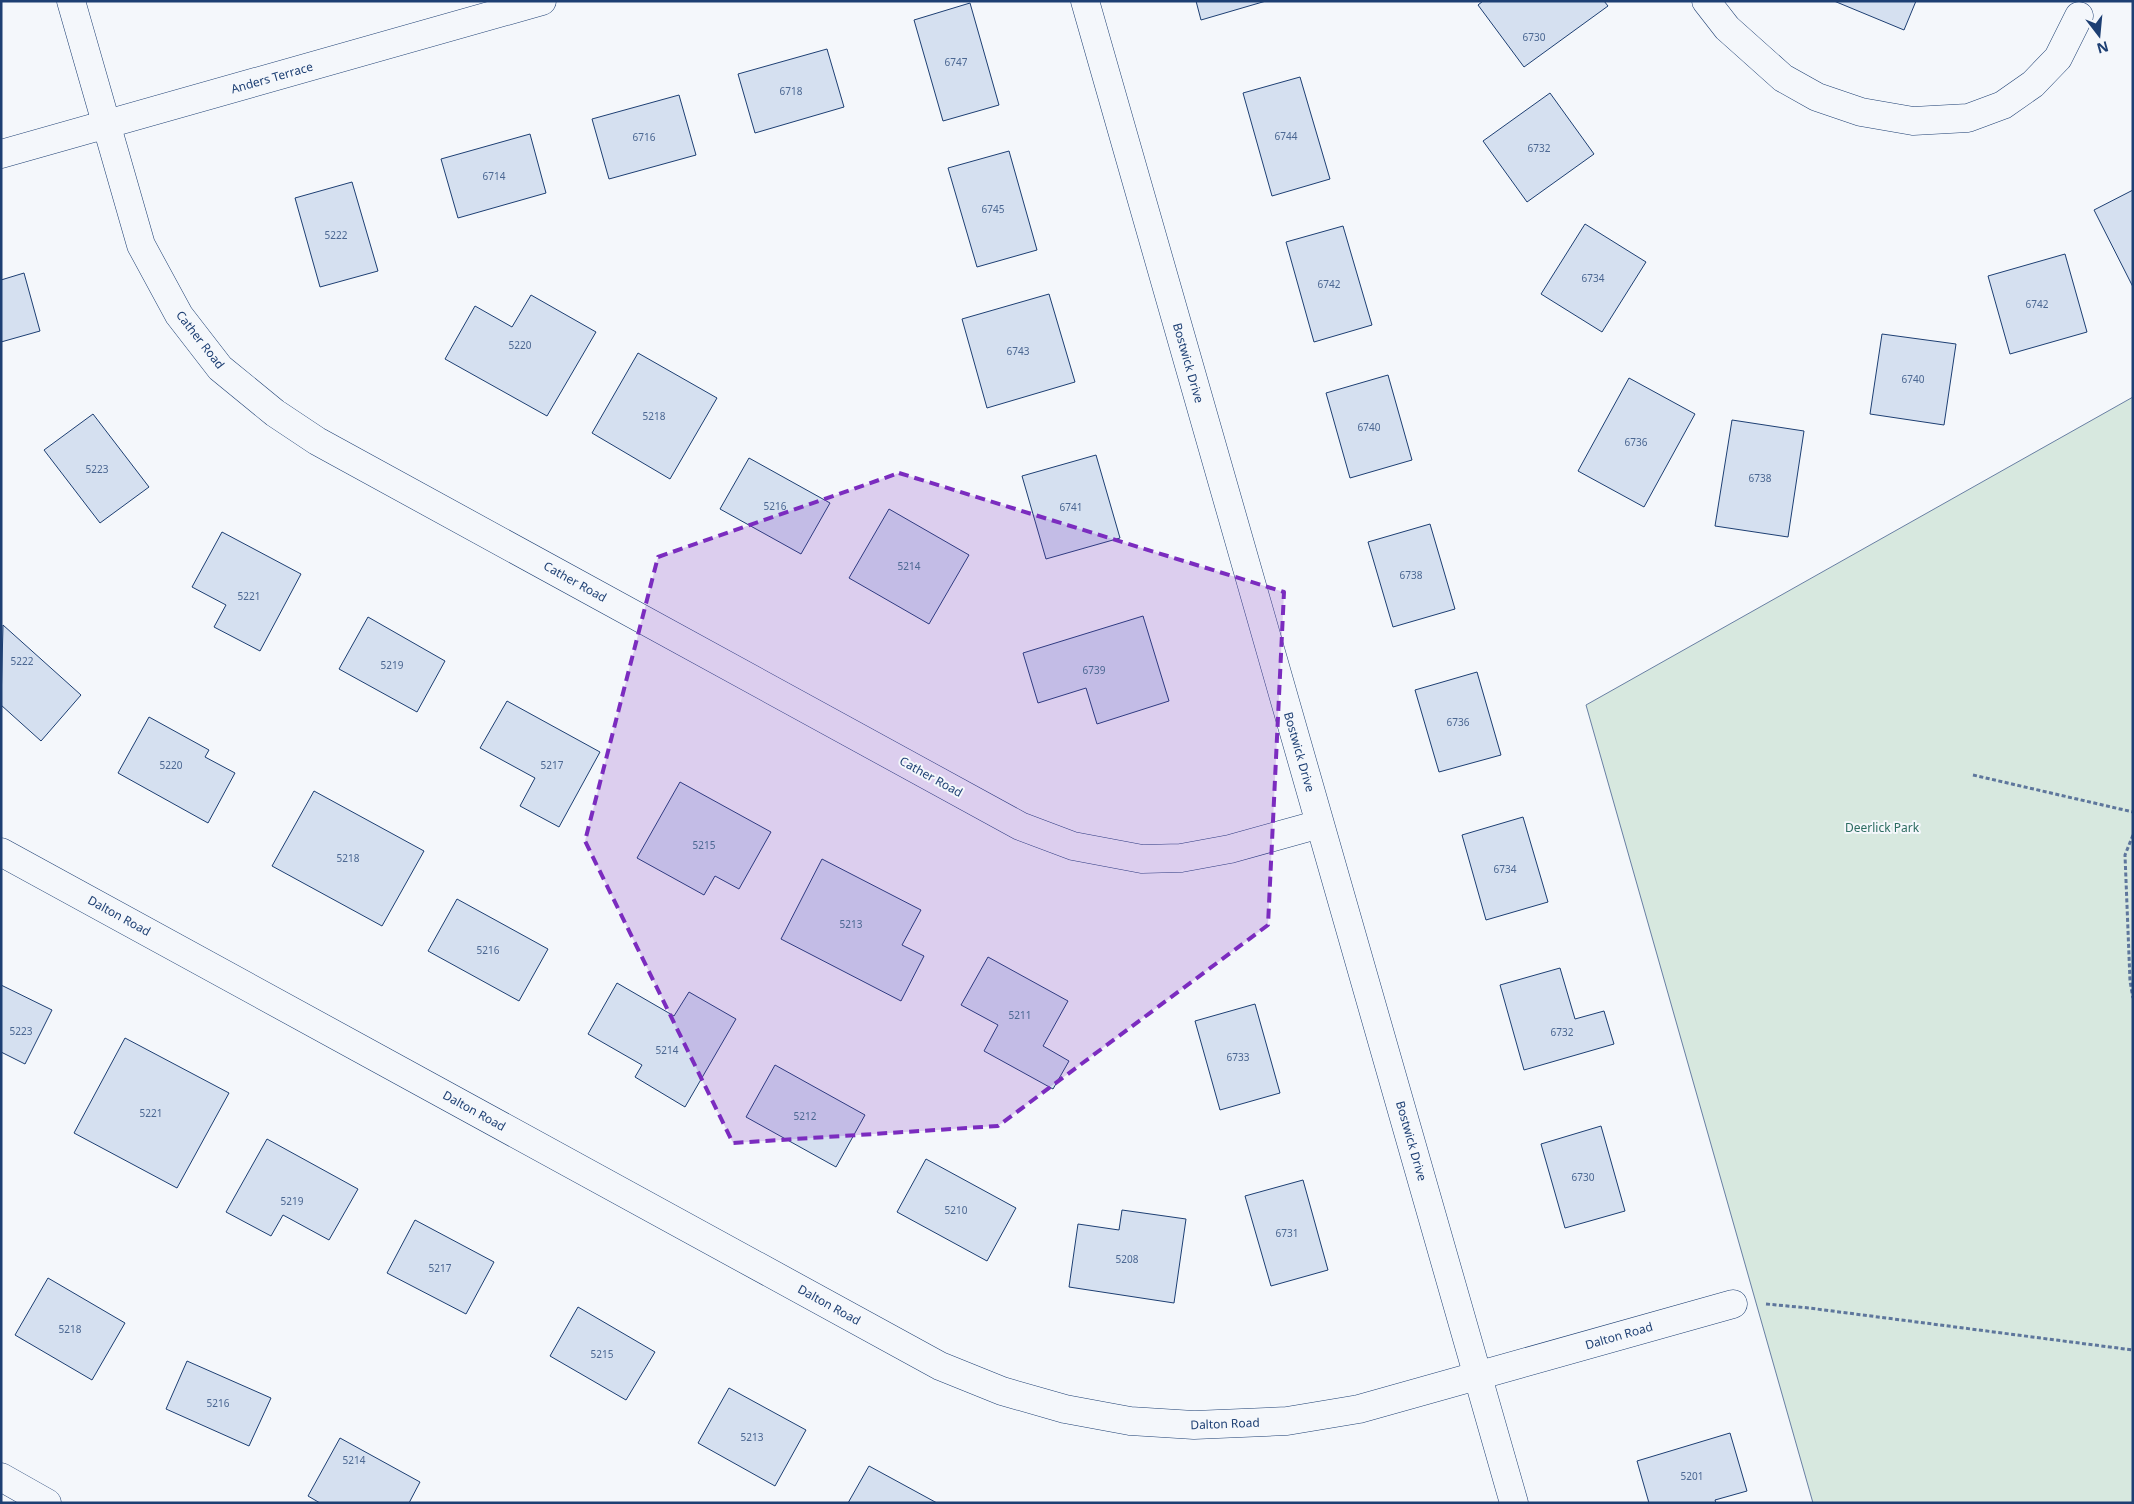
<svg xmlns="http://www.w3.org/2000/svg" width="2134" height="1504" viewBox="0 0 2134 1504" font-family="'Noto Sans',sans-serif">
  <rect width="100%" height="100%" fill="#f4f7fb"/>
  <path fill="#d7e8df" stroke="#687fa3" d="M2133,397V1503H1813L1586,705Z"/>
  <path fill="#d5e0f0" stroke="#1d3f73" d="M1196,1H1266L1201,20Z
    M1483,1H1604L1608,6L1524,67L1478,5Z
    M1834,1H1916L1904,30Z
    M970,3L999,105L943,121L914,20Z
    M827,49L844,107L755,133L738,74Z
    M1300,77L1330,179L1272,196L1243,93Z
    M1550,93L1594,154L1527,202L1483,141Z
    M679,95L696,155L609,179L592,119Z
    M530,134L546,193L458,218L441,159Z
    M1009,151L1037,250L977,267L948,168Z
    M352,182L378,271L320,287L295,198Z
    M2133,190V287L2094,210Z
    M1585,224L1646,262L1602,332L1541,294Z
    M1343,226L1372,325L1314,342L1286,242Z
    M2065,254L2087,332L2010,354L1988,276Z
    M24,273L40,331L1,342V280Z
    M1049,294L1075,382L987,408L962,319Z
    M531,295L596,332L547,416L445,359L475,306L512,327Z
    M1882,334L1956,344L1944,425L1870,414Z
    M638,353L717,398L670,479L592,433Z
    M1388,375L1412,460L1350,478L1326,393Z
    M1629,378L1695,414L1644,507L1578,471Z
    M93,414L149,487L100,523L44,450Z
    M1732,420L1804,431L1788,537L1715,526Z
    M1096,455L1120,538L1046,559L1022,476Z
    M749,458L830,503L801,554L720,509Z
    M889,509L969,555L929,624L849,578Z
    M1430,524L1455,609L1393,627L1368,542Z
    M222,532L301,574L260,651L214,627L226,605L192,587Z
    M1143,616L1169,701L1097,724L1086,688L1038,703L1023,653Z
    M368,617L445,661L417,712L339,669Z
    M3,625L81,695L41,741L1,705Z
    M1477,672L1501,755L1439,772L1415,690Z
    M507,701L600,752L559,827L520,806L535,778L480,748Z
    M149,717L209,750L205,757L235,773L208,823L118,773Z
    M680,782L771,832L739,889L715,876L704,895L637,858Z
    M314,791L424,851L382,926L272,866Z
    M1523,817L1548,902L1486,920L1462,835Z
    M822,859L921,910L902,945L924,956L901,1001L781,939Z
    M457,899L548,949L519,1001L428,951Z
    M988,957L1068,1001L1043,1046L1069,1061L1053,1089L984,1051L998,1025L961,1005Z
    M1560,968L1575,1019L1604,1011L1614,1044L1524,1070L1500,985Z
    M617,983L674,1016L689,992L736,1019L685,1107L635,1077L642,1065L588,1034Z
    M1,985L52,1010L25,1064L1,1052Z
    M1255,1004L1280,1093L1220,1110L1195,1021Z
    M125,1038L229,1093L177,1188L74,1133Z
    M775,1065L865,1115L836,1167L746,1117Z
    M1601,1126L1625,1211L1565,1228L1541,1144Z
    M267,1139L358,1189L329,1240L283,1215L271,1236L226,1212Z
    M926,1159L1016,1208L987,1261L897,1212Z
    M1303,1180L1328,1270L1271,1286L1245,1196Z
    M1122,1210L1186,1219L1174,1303L1069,1287L1078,1224L1119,1230Z
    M415,1220L494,1262L466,1314L387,1273Z
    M48,1278L125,1323L92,1380L15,1335Z
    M578,1307L655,1352L626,1400L550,1356Z
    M187,1361L271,1398L249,1446L166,1409Z
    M729,1388L806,1430L775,1486L698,1443Z
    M1730,1433L1747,1491L1715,1500L1716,1503H1649L1637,1461Z
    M340,1438L420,1482L409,1503H320L308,1496Z
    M869,1466L937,1503H848Z"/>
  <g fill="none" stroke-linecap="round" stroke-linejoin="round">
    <g stroke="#1d3f73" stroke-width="29">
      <path id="minor" d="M71,1L141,245L179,315L220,368L275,413L317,441L1020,826L1073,846L1142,859L1181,858L1230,849L1320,824
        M1085,1L1514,1503
        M1706,1L1727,28L1783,78L1817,97L1861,112L1913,121L1968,118L2003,105L2033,84L2058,58L2079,16
        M1,154L542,1
        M1,852L940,1366L1002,1391L1065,1409L1130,1421L1194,1425L1287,1421L1359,1409L1733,1304
        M1,1477L47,1503"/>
    </g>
    <path stroke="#5e769c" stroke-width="3" stroke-dasharray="4 2.5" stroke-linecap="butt" d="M1973,775L2133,812
      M2133,835L2125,855L2130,981L2133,998
      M1766,1304L1809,1308L2133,1350"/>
    <use href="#minor" stroke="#f4f7fb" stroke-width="28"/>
  </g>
  <path fill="#7b2cbf" fill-opacity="0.2" stroke="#7b2cbf" stroke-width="4" stroke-dasharray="10 6" stroke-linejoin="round" d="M899,473L1284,592L1268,925L998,1126L733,1143L585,841L658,557Z"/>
  <g text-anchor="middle" stroke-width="4" stroke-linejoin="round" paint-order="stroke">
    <g font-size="10" fill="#4b6792">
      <text x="1534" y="41">6730</text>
      <text x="956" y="66">6747</text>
      <text x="791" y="95">6718</text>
      <text x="1286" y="140">6744</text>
      <text x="644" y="141">6716</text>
      <text x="1539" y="152">6732</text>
      <text x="494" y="180">6714</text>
      <text x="993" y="213">6745</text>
      <text x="336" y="239">5222</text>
      <text x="1593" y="282">6734</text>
      <text x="1329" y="288">6742</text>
      <text x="2037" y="308">6742</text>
      <text x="520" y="349">5220</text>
      <text x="1018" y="355">6743</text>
      <text x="1913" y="383">6740</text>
      <text x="654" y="420">5218</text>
      <text x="1369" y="431">6740</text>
      <text x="1636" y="446">6736</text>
      <text x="97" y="473">5223</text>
      <text x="1760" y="482">6738</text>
      <text x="775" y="510">5216</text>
      <text x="1071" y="511">6741</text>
      <text x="909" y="570">5214</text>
      <text x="1411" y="579">6738</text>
      <text x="249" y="600">5221</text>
      <text x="22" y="665">5222</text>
      <text x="392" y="669">5219</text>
      <text x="1094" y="674">6739</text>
      <text x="1458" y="726">6736</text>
      <text x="171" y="769">5220</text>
      <text x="552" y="769">5217</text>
      <text x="704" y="849">5215</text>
      <text x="348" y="862">5218</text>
      <text x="1505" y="873">6734</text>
      <text x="851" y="928">5213</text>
      <text x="488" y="954">5216</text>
      <text x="1020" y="1019">5211</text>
      <text x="21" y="1035">5223</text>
      <text x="1562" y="1036">6732</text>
      <text x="667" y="1054">5214</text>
      <text x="1238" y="1061">6733</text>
      <text x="151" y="1117">5221</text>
      <text x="805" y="1120">5212</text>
      <text x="1583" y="1181">6730</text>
      <text x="292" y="1205">5219</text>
      <text x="956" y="1214">5210</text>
      <text x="1287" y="1237">6731</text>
      <text x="1127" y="1263">5208</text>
      <text x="440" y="1272">5217</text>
      <text x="70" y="1333">5218</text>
      <text x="602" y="1358">5215</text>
      <text x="218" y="1407">5216</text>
      <text x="752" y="1441">5213</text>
      <text x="354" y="1464">5214</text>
      <text x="1692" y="1480">5201</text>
    </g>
    <g font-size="12" fill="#1d3f73" stroke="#f4f7fb">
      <text transform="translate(272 78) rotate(-16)" y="4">Anders Terrace</text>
      <text transform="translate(200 340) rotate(52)" y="4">Cather Road</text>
      <text transform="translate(1188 363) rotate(74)" y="4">Bostwick Drive</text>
      <text transform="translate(575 582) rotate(29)" y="4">Cather Road</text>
      <text transform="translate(1299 752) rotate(74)" y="4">Bostwick Drive</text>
      <text transform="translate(931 777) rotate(29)" y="4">Cather Road</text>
      <text transform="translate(119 916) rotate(29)" y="4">Dalton Road</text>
      <text transform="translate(474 1111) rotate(29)" y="4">Dalton Road</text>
      <text transform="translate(1411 1141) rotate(74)" y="4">Bostwick Drive</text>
      <text transform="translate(829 1305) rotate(29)" y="4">Dalton Road</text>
      <text transform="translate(1619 1336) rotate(-16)" y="4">Dalton Road</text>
      <text transform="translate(1225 1424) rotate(-2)" y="4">Dalton Road</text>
    </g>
    <g font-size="12" fill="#2c6c60" stroke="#f4f7fb">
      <text x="1882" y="832">Deerlick Park</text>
    </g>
  </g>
  <rect width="2134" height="1504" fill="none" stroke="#1d3f73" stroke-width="5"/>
  <g transform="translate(2099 35) rotate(164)" stroke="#f4f7fb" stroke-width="4" paint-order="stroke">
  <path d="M0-4L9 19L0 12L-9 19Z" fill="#1d3f73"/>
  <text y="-8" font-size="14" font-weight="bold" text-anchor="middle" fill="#1d3f73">N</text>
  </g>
</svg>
